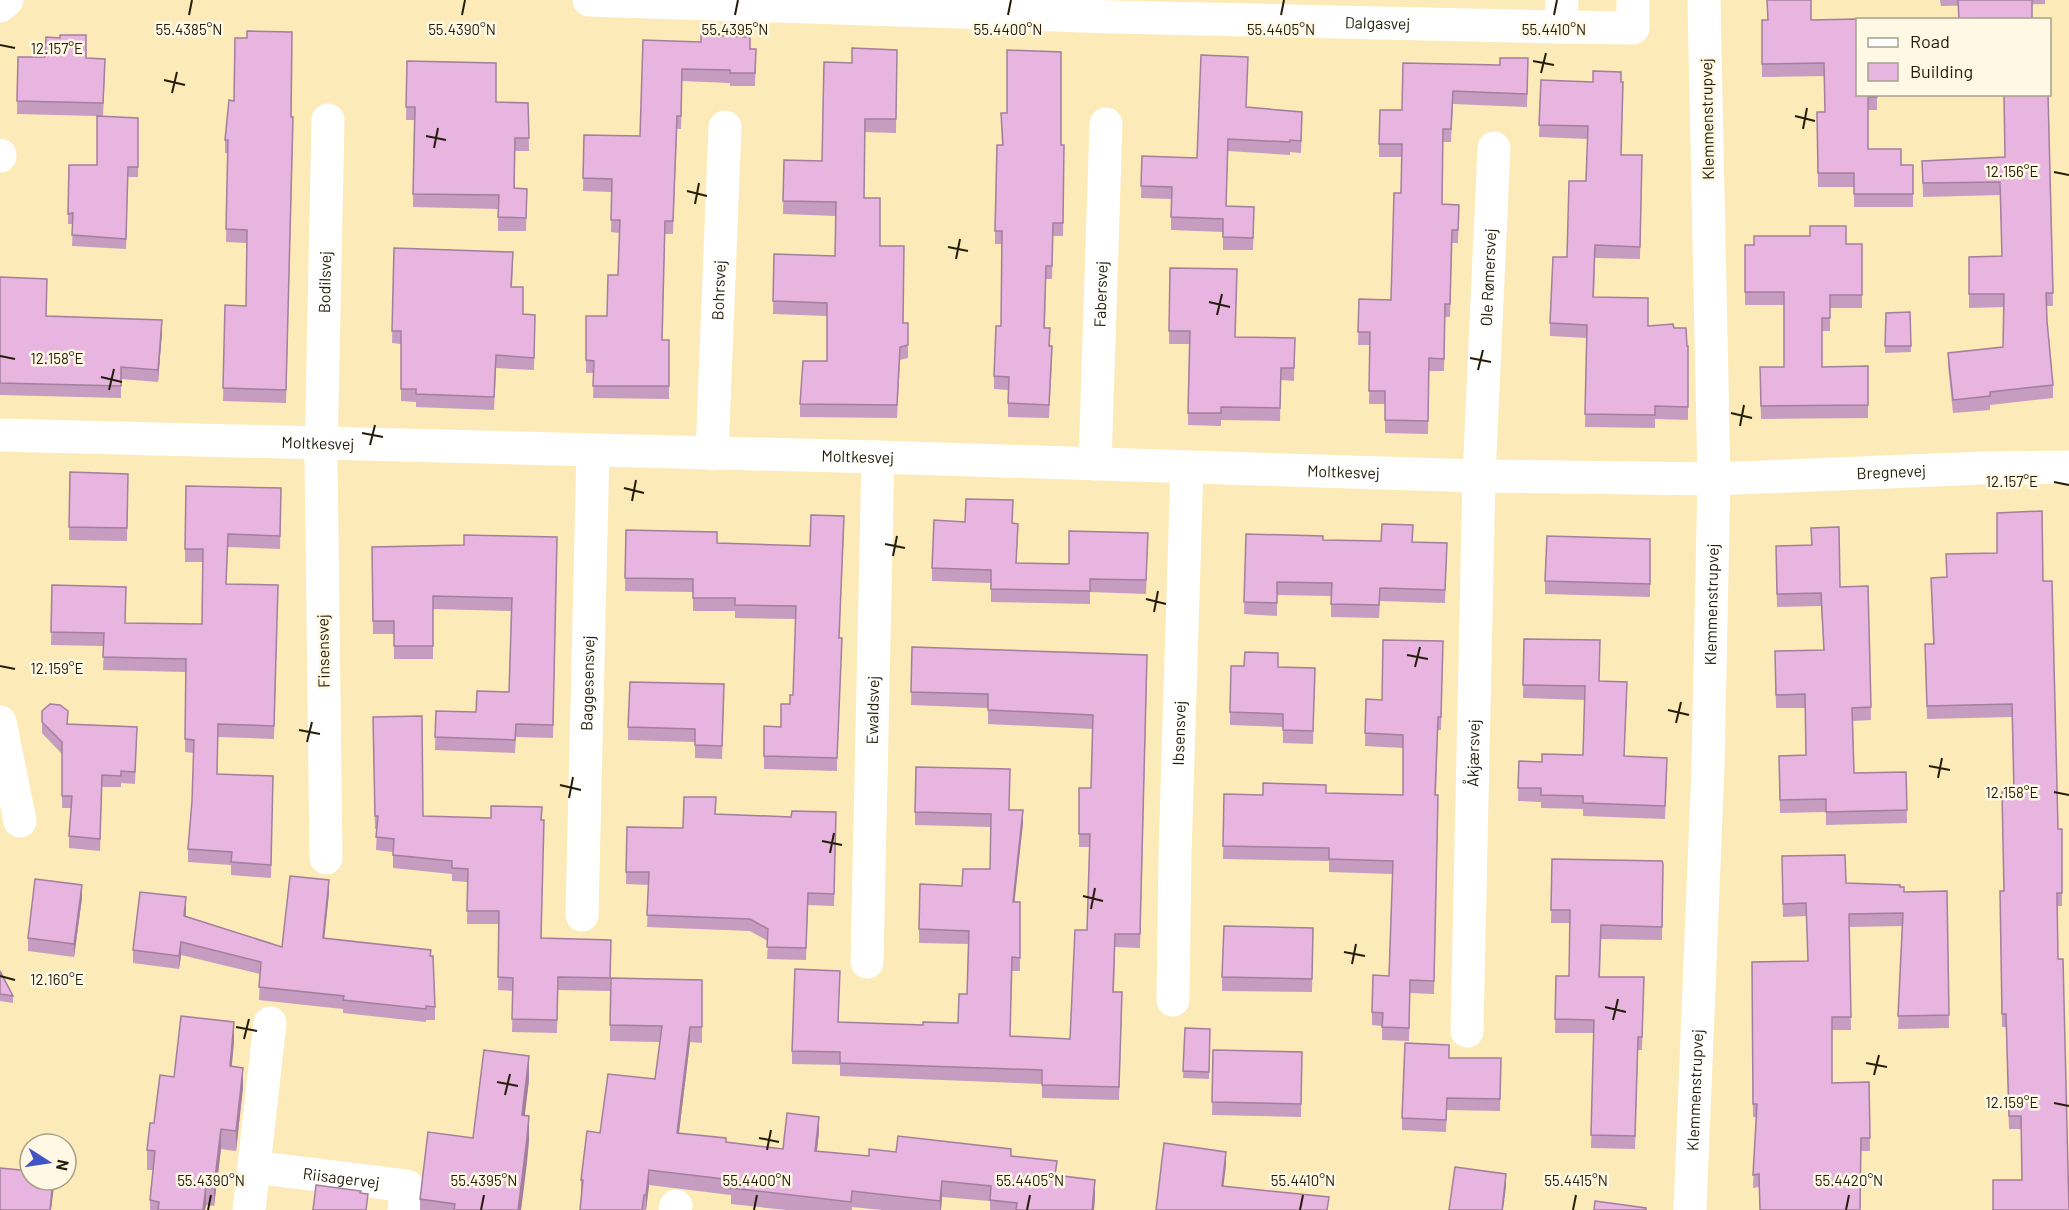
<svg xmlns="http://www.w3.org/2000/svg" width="2069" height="1210" viewBox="0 0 2069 1210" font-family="Barlow,sans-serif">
  <rect width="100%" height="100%" fill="#fceab8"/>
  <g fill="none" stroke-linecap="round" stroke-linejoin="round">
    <g stroke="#fff" stroke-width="33">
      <path id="s1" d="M589,0L1114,17L1561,27L1562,0"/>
      <path d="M0,6L7,0"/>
      <path d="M1561,27L1633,28V0"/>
      <path d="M0,156V155"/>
      <path id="s2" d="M0,435L878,457L1479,476L1714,479L1983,468L2069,467"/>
      <path id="s3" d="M712,454L725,127"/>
      <path id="s4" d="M1095,464L1106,124"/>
      <path d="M0,722L20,821"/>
      <path id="s5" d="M326,858L321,456L328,120"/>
      <path id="s6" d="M582,915L593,451"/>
      <path id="s7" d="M867,962L878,457"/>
      <path id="s8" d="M1173,1000L1175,854L1187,467"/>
      <path id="s9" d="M1467,1031L1479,476L1494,148"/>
      <path id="s10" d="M254,1167L407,1186L404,1210"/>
      <path d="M249,1210L270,1023"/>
      <path d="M675,1210L676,1206"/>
      <path id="s11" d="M1690,1210L1708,766L1714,479L1704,0"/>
    </g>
  </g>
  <path fill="#c79cc1" d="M1940,0H2045V4L1941,6Z
    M1762,20H1811L1857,94H1899V95L1877,96V110H1868V149L1901,165H1913V207H1854V187H1818L1817,112H1825L1824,76L1762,77Z
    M247,38L291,117L293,130L286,403L223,401L225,305L246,306L247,243L226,242L228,153H225V140Z
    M643,40L756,49L755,86H730V83L682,81L681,129H677L673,234H665L662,340H669V399L593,398L594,373H586V316H607L618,275L619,233L611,232L612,192L583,191L584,135L640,136Z
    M897,50L896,133L865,132L864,198L903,323H908V358L900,360L897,418L800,417V404L827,361V316L773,314L774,254L835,256L836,216L783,214L784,160L822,161L852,63Z
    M18,57L86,58L105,72L103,116L138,118V177H128L126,249L72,246L73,224H68L69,165H97V116L17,114Z
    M1528,58L1527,107L1453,104L1451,142H1443L1442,204L1459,205L1458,243H1452L1450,317H1445L1444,371H1429L1428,434L1385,433V404H1369L1370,345H1358L1359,299L1391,300L1401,193L1402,157H1379V144L1402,110L1500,65Z
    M407,61L496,102L528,103L529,151H515V188L527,189L526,231H498V209L413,207L414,120H406Z
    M1541,80L1621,155H1642L1640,259L1595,258L1594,297L1648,326L1674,328L1687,346H1688V420L1655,419V428L1585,427L1587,338L1550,336V323L1586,181L1588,139L1539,137Z
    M2048,94L2053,306H2046L2047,321L2053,385V398L1990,405V410L1953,413L1948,366V353L2003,347L2004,307L1969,308V257L2002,256L2000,195L1923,197L1922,161L2005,157Z
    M1247,107L1302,125L1301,153L1290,152V155L1228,151L1226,206L1254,207L1253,250H1223V232L1171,230V199L1141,198L1142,156L1197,158Z
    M1001,113L1061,145H1064L1063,236H1053L1052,279H1046L1045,328L1050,346L1052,359L1049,418L1008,417V390L994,389V376L1001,326L1002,244H995V231L1002,145Z
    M1862,244V308H1830V331H1822V367L1868,366V418L1761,419L1760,367H1784V305H1745V245Z
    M394,248L513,264L512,287L523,314L535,315L534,370L496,368L494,410L416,407V402L401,401V344L392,343Z
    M1170,268L1235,337L1295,338L1294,381L1281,380L1280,421L1221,420V426L1188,425L1189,344H1169Z
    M0,277L46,316L162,332L158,382L121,379V398L0,395Z
    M1910,312L1911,352L1885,353L1886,313Z
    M70,472L128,474L127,541L69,540Z
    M186,486L281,488L280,549L228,547L226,584L278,585L274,739L218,737L217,774L273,776L271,878L231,875V865L188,862V849L192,801L194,753L185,752L186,672L103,670L104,646L51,645L52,585L126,623L202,624L203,562H185Z
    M1012,523L1018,537L1016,563L1069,564L1148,533L1146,594L1090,592V604L991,602V583L932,581V568Z
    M1811,528L1840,587L1868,586L1871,720L1853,721L1854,773L1906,772L1907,823L1826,825V812L1780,813L1779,756L1806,755L1805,708H1776L1775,651L1824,650L1821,606L1777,607L1776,546L1811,545Z
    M844,529L839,638L837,771L764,769V726L781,727L793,695L796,619L735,618V611H693V592L625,591L626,530L717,543L810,546Z
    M1246,534L1323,540L1447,543L1445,603L1380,601L1379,618L1331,617V596L1277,595V616L1244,614Z
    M557,537L553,738L516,737L515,753L435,750L436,711L476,712L509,692L511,611L433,609V659H394V634H373L372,547L464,545Z
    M1650,539V597L1545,594V581Z
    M1931,578L2043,581L2058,829H2062V906H2057L2022,1180L2021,1129H2009L2006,1027H2002L2000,891H2004L2014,792L2012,717L1927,719L1925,657L1933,644Z
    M1524,639L1600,681L1627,695L1624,756L1667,771L1665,819L1583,816V809L1541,808V802L1518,801L1519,761L1542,762L1583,755L1585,700L1523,698Z
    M1443,641L1441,730H1438L1436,795L1438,808L1434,994L1410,993L1409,1041L1382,1040V1026L1372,1025V1012L1389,976L1393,874L1329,872V861L1223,859L1224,794L1263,795L1326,793L1403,795V748L1365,746L1366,699L1382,700Z
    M912,647L1147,668L1140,948L1115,947L1114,992L1122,1005L1119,1100L1042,1098V1084L840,1076V1065L792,1064V1051L838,1022L923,1025L958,1023L967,994L968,944L919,943V929L962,886L990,869L991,827L915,825V812L1009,810L1023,823L1014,902H1020V971H1012L1010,1036L1070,1039L1087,930L1090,847H1079V788H1091L1093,729L988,724V708L911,705Z
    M1278,667L1315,668L1313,744L1283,743V727L1230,725V712Z
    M724,697L722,759L695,758V742L628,740V727Z
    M42,711L68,724L137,727L135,784L121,783V787H102L100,851L69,848V836L71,808H62V754L42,733Z
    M373,717L423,816L541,938L611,940L610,991L558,990L557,1033L512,1032L513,991L498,990L499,924H467L468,882L452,881V874L393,868V852L376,850L377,829H375Z
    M836,812L834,906L808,905L806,960L767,959L768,941L750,931L647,927L649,885L626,884L627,827L683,828L716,814L791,817Z
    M1782,856L1846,883L1900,887L1904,892L1947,891L1949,1028L1898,1029L1902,926L1849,927L1851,1030H1832V1083L1869,1082L1870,1151H1861L1759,1187L1753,1188L1756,1117H1753L1752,962L1808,961L1806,916L1783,917Z
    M1552,859L1663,864L1662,940L1601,939L1600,977H1644L1642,1050H1638L1635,1149L1591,1148L1594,1033H1555L1556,976H1569L1570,923H1551Z
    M329,893L324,938L431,956L435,1007V1020H426V1022L343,1013V1009L259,1000L260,974L181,955L179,969L133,963V950L186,910V916L282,947Z
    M82,898L74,957L28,951V938Z
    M1313,928L1312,992L1222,991V977Z
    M0,971L13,996V1003L0,1001Z
    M702,980V1043L690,1042L679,1133L726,1142L783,1149L819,1132L817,1151L869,1156L896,1152L1011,1156L1057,1175L1095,1196L1094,1210H990V1201L942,1197L941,1210H882L852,1207V1210H786L731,1204V1195L649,1185L646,1210H580L581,1195V1180L600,1133L655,1079L660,1042L610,1041V1025Z
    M1185,1028L1210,1029L1209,1079L1183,1078Z
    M234,1042L231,1067L243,1087L236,1151L221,1149L214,1206L206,1205L205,1210H150V1200L153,1170H147V1150L154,1123L174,1077Z
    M1213,1050L1302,1052L1301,1117L1212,1115Z
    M1449,1058H1501L1500,1111L1447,1110L1446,1132L1402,1130V1118Z
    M529,1080L524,1115L529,1140L521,1210H420V1199L473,1138Z"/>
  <path fill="#a27f9d" d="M162,320V332L158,382V370Z
    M1023,810V823L1013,916V902Z
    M329,880V893L323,951V938Z
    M82,885V898L74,957V944Z
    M186,897V910L184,929V916Z
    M181,942V955L179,969V956Z
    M234,1022V1042L230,1086V1066Z
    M690,1027V1042L677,1148V1133Z
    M529,1056V1080L522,1139V1115Z
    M243,1068V1087L236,1151V1131Z
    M529,1116V1140L527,1163L521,1210H518Z
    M819,1117V1132L815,1167V1151Z
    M221,1129V1149L214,1206V1186Z
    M1226,1152V1165L1222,1199V1186Z
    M649,1170V1185L646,1210V1195Z
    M1506,1174V1187L1503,1210H1502Z
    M53,1180L54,1187L51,1210H50Z
    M1095,1180V1196L1094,1210H1092Z
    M942,1181V1197L941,1210H940V1201Z
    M206,1185V1205L205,1210H203Z"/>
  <path fill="#e7b5e0" stroke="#a27f9d" stroke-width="1.5" d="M1767,0H1811V20L1857,19V94H1877V97H1868V149H1901V165H1913V194H1854V173H1818L1817,112H1825L1824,63L1762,64V20H1768Z
    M1958,0H2032V20H1959Z
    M247,31L292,32L291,117H293L286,390L223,388L225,305L246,306L247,230L226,229L228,140H225L229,100L234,101L235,38H247Z
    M60,35H86V58L105,59L103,103L17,101L18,57H45L46,37L60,38Z
    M701,35L750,37V49H756L755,73H730V70L682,69L681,116H677L673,221H665L662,340H669V386H593L594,361L586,360V316H607L608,275H618L620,220H611L612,179L583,178L584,135L640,136L643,40L701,42Z
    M852,48L897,50L896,119H865L864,198H880V246H904L903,323H908V345L900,347L897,405L800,404L803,361H827V303L773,301L774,254L835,256L836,202L783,201L784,160L822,161L824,62L852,63Z
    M1007,50L1061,52V145H1064L1063,223H1053L1052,266H1046L1044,328H1050L1049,346H1052L1049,405L1008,403L1009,377L994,376L996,326H1001L1002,231H995L997,145H1003L1001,113H1007Z
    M1201,55L1248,57L1246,107L1302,112L1301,141L1290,140V142L1228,139L1226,206L1254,207L1253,238L1223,237V219L1171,217L1172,187L1141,186L1142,156L1197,158Z
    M1500,58H1528L1527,94L1453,91L1451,129H1443L1442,204L1459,205L1458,230H1452L1450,304H1445L1444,359L1429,358L1428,421L1385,420V391H1369L1370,332H1358L1359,299L1391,300L1394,193H1401L1402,144H1379L1380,110H1402L1403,63L1500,65Z
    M407,61L496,63V102L528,103L529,138H515L514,188L527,189L526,218L498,217L499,195L413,194L415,107H406Z
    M1593,71L1621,72V82H1623L1621,155H1642L1640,247L1595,245L1593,297L1648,298V326L1673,324L1674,328H1686L1687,346H1688V407L1655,406V415L1585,414L1587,325L1550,323L1553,257H1567L1569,181H1586L1588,126L1539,125L1541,80L1593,82Z
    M2004,94H2048L2053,293H2046L2047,321L2053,385L1990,392V396L1953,400L1948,353L2003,347L2004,294H1969V257L2002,256L2000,182L1923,183L1922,161L2005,157Z
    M97,116L138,118V167H128L126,239L72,235L73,213L68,214L69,165H97Z
    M1810,226H1846V244H1862V295H1830V318H1822V367L1868,366V405L1761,406L1760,367H1784V292H1745V245H1754V236H1810Z
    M394,248L513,252L511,287H523V314L535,315L534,358L496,355L494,397L416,394V389H401V331H392Z
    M1170,268L1237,269L1235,337L1295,338L1294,368H1281L1280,408L1221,407V413H1188L1190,331H1169Z
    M0,277L47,279L46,316L162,320L158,370L121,367V386L0,383Z
    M1910,312L1911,346H1885L1886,313Z
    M70,472L128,474L127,528L69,527Z
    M186,486L281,488L280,536L228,534L226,584L278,585L274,726L218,724L217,774L273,776L271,865L231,862L232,852L188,849L192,801L194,740L185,739L186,659L103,657L104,633L51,632L52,585L126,587L125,623L202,624L203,549H185Z
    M966,499L1013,500L1012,523L1018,524L1016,563L1069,564V531L1148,533L1146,580L1090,579V591L991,589V570L932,568L934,520L965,522Z
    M2042,511L2043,581H2052L2058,829H2062V893H2057L2058,959H2063L2069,1210H1993V1180H2022L2021,1116H2009L2006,1014H2002L2000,891H2004L2002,792H2014L2012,704L1927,706L1925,644H1934L1931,578L1947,577L1946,554L1997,553V513Z
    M811,515L844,516L839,638H842L837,758L764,756V726L781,727V704H790V695H793L796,606L735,605V598H693V579L625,578L626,530L717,532V543L810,546Z
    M1382,524L1413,525L1412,542L1447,543L1445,590L1380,588L1379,605L1331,604L1332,583L1277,582V603L1244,602L1246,534L1323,536V540L1381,541Z
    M1839,527L1840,587L1868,586L1871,707L1852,708L1854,773L1906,772L1907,810L1826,812V799L1780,800L1779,756L1806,755L1805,694L1776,695L1775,651L1824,650L1821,593L1777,594L1776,546L1812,545L1811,528Z
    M464,535L557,537L553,725L516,724L515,740L435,737L436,711L476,712L477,691L509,692L512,598L433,596V646H394V621H373L372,547L464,545Z
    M1547,536L1650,539V584L1545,581Z
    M1524,639L1600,640L1599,681L1627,682L1624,756L1667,758L1665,806L1583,803V796L1541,795V788H1518L1519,761L1542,762V754L1583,755L1585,686L1523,685Z
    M1383,640L1443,641L1441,717H1438L1435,795H1438L1434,981L1410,980L1409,1028L1382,1027L1383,1013L1372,1012L1373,975L1389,976L1393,861L1329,859V848L1223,846L1224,794L1263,795V783L1326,785V793L1403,795V735L1365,733L1366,699L1382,700Z
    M912,647L1147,655L1140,934H1115L1113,992H1122L1119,1087L1042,1085V1070L840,1063V1052L792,1051L795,969L840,971L838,1022L923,1025V1022L958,1023L959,994H967L969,931L919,929L920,884L962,886L963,869H990L991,814L915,812L916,767L1010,769L1009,810H1023L1013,902H1020V958L1012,957L1010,1036L1070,1039L1075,930H1087L1090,834H1079V788H1091L1093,715L988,710V694L911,692Z
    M1245,652L1278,653V667L1315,668L1313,731L1283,730V714L1230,712L1231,666H1244Z
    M630,682L724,684L722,746L695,745V729L628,727Z
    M50,704L60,705L68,711L67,724L137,727L135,772L121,771V776L102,775L100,839L69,836L72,796H62V742L42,722V711Z
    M422,716L423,816L491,818V806L542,807L541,820H544L541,938L611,940L610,978L558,977L557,1020L512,1019L513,978L498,977L499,911H467L468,869L452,868V861L393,855L394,839L376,837L378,816H375L373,717Z
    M684,797H716L715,814L791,817L792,811L836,812L834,894L808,893L806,948L767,947L768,929L750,919L647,915L649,872H626L627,827L683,828Z
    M1845,855L1846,883L1900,885V887H1904V892L1947,891L1949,1015L1898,1016L1903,913L1849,914L1851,1017H1832V1083L1869,1082L1870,1138H1861L1860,1210H1760L1759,1174L1753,1175L1757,1104H1753L1752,962L1808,961L1806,903L1783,904L1782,856Z
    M1552,859L1662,861L1663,864L1662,927L1601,925L1599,977H1644L1642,1037H1638L1635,1136L1591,1135L1594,1020L1555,1019L1556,976H1569L1570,910H1551Z
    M290,876L329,880L323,938L431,950L430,956H433L435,1007L426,1006V1009L343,1000L344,996L259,987L261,962L181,942L179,956L133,950L140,892L186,897L184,916L282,947Z
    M35,879L82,885L74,944L28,938Z
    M1224,926L1313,928L1312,979L1222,977Z
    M0,971L13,996L0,994Z
    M611,978L702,980V1027H690L677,1133L726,1138V1142L783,1149L787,1113L819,1117L815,1151L869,1156V1149L896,1152L898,1136L1011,1149V1156L1057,1161L1055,1175L1095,1180L1092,1210H1016L1017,1203L990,1200L991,1186L942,1181L940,1201L852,1191L851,1202L731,1188L732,1180L649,1170L646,1195H644L642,1210H580L583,1180H581L587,1131L600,1133L608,1074L655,1079L662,1026L610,1025Z
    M181,1016L234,1022L230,1066L243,1068L236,1131L221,1129L214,1186L206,1185L203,1210H158L159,1202L150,1200L155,1151L147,1150L150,1123H154L160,1075L174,1077Z
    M1185,1028L1210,1029L1209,1072L1183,1071Z
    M1405,1043L1449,1045V1058H1501L1500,1099L1447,1098L1446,1120L1402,1118Z
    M484,1050L529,1056L522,1115L529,1116L527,1138L518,1210H454L455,1204L420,1199L428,1132L473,1138Z
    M1213,1050L1302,1052L1301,1104L1212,1102Z
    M1164,1143L1226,1152L1222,1186L1329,1197L1327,1210H1156Z
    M1455,1167L1506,1174L1502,1210H1449Z
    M0,1168L30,1171V1180H53L50,1210H0Z
    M316,1185L361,1191L360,1193L368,1194L366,1210H313Z
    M1595,1201L1646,1208V1210H1594Z"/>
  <path fill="none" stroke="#231d0a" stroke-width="2" d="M189,15L192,0M462,15L465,0M735,15L738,0M1008,15L1011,0M1281,15L1284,0M1554,15L1557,0M0,45L15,48M1533,61L1554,65M1541,73L1546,53M164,80L185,85M172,93L177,72M1795,116L1815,121M1803,129L1807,108M426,136L446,140M434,148L438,128M2054,172L2069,175M687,191L707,196M695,204L699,183M948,247L968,251M956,259L960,239M1209,302L1230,307M1217,315L1222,294M0,356L15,359M1470,358L1491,362M1478,370L1483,350M101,377L122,382M109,390L114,369M1731,413L1752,418M1740,426L1744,405M362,433L383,437M370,445L375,425M2054,482L2069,485M624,488L644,493M632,501L636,480M885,544L905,548M893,556L897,536M1146,599L1166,604M1154,612L1158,591M1407,655L1428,659M0,666L15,669M1415,667L1420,647M1668,710L1689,715M1676,723L1681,702M299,730L320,734M307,742L312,722M1929,766L1950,770M1938,778L1942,758M560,785L581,790M2054,792L2069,795M569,798L573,777M822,841L842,845M830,853L834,833M1083,896L1103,901M1091,909L1095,888M1344,952L1365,956M1352,964L1356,944M0,976L15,980M1605,1007L1626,1012M1613,1020L1618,999M236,1027L257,1031M244,1039L249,1019M1866,1063L1887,1067M1874,1075L1879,1055M497,1082L518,1086M505,1095L510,1074M2054,1103L2069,1106M759,1138L779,1142M767,1150L771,1130M208,1210L211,1195M481,1210L484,1195M754,1210L757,1195M1027,1210L1030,1195M1300,1210L1303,1195M1573,1210L1576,1195M1846,1210L1849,1195"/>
  <g text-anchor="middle" stroke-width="5" stroke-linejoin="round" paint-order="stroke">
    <g font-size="16" fill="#231d0a" stroke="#fff8e4">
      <text dy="6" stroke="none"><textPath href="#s1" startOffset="789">Dalgasvej</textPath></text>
      <text transform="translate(1707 119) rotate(-91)" y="6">Klemmenstrupvej</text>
      <text dy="6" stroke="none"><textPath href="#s9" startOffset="754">Ole Rømersvej</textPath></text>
      <text dy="6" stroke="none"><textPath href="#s5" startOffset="576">Bodilsvej</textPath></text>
      <text dy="6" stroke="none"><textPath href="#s3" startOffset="164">Bohrsvej</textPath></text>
      <text dy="6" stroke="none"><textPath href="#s4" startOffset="170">Fabersvej</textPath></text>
      <text dy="6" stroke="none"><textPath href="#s2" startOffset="318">Moltkesvej</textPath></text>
      <text dy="6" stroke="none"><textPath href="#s2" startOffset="858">Moltkesvej</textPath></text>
      <text dy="6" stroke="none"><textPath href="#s2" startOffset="1344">Moltkesvej</textPath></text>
      <text dy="6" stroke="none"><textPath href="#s2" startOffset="1892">Bregnevej</textPath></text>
      <text dy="6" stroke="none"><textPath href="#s11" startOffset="606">Klemmenstrupvej</textPath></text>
      <text transform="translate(323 651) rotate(-91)" y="6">Finsensvej</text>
      <text dy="6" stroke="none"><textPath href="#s6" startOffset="232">Baggesensvej</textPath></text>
      <text dy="6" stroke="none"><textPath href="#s7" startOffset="252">Ewaldsvej</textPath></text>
      <text dy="6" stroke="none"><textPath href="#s8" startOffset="267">Ibsensvej</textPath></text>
      <text dy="6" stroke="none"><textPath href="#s9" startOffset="278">Åkjærsvej</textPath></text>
      <text dy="6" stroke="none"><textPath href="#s11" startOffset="120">Klemmenstrupvej</textPath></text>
      <text dy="6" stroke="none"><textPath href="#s10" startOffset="88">Riisagervej</textPath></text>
    </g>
  </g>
  <g font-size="15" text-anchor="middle" fill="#231d0a" stroke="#fff8e4" stroke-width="5" stroke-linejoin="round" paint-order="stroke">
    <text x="189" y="35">55.4385°N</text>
    <text x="462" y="35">55.4390°N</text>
    <text x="735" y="35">55.4395°N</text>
    <text x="1008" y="35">55.4400°N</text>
    <text x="1281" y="35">55.4405°N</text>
    <text x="1554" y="35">55.4410°N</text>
    <text x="57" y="54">12.157°E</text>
    <text x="2012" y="177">12.156°E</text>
    <text x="57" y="364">12.158°E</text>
    <text x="2012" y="487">12.157°E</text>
    <text x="57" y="674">12.159°E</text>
    <text x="2012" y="798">12.158°E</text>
    <text x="57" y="985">12.160°E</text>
    <text x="2012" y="1108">12.159°E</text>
    <text x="211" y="1186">55.4390°N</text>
    <text x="484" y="1186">55.4395°N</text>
    <text x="757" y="1186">55.4400°N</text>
    <text x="1030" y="1186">55.4405°N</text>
    <text x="1303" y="1186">55.4410°N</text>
    <text x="1576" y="1186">55.4415°N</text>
    <text x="1849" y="1186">55.4420°N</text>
  </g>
  <rect x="1856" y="18" width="195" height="78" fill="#fff8e4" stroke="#a7a08d" stroke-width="1.5"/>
  <rect x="1868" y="38" width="30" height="9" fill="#ffffff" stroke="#a7a08d" stroke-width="1.5"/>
  <text x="1910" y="48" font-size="18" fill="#231d0a">Road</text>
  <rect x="1868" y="63" width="30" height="18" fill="#e7b5e0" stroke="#a7a08d" stroke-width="1.5"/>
  <text x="1910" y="78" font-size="18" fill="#231d0a">Building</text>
  <g transform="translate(48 1162) rotate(102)"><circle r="28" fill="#fff8e4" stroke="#a7a08d" stroke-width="1.5"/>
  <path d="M0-4.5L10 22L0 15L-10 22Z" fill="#4054c7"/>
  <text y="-9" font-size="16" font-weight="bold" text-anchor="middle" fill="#231d0a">N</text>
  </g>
</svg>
